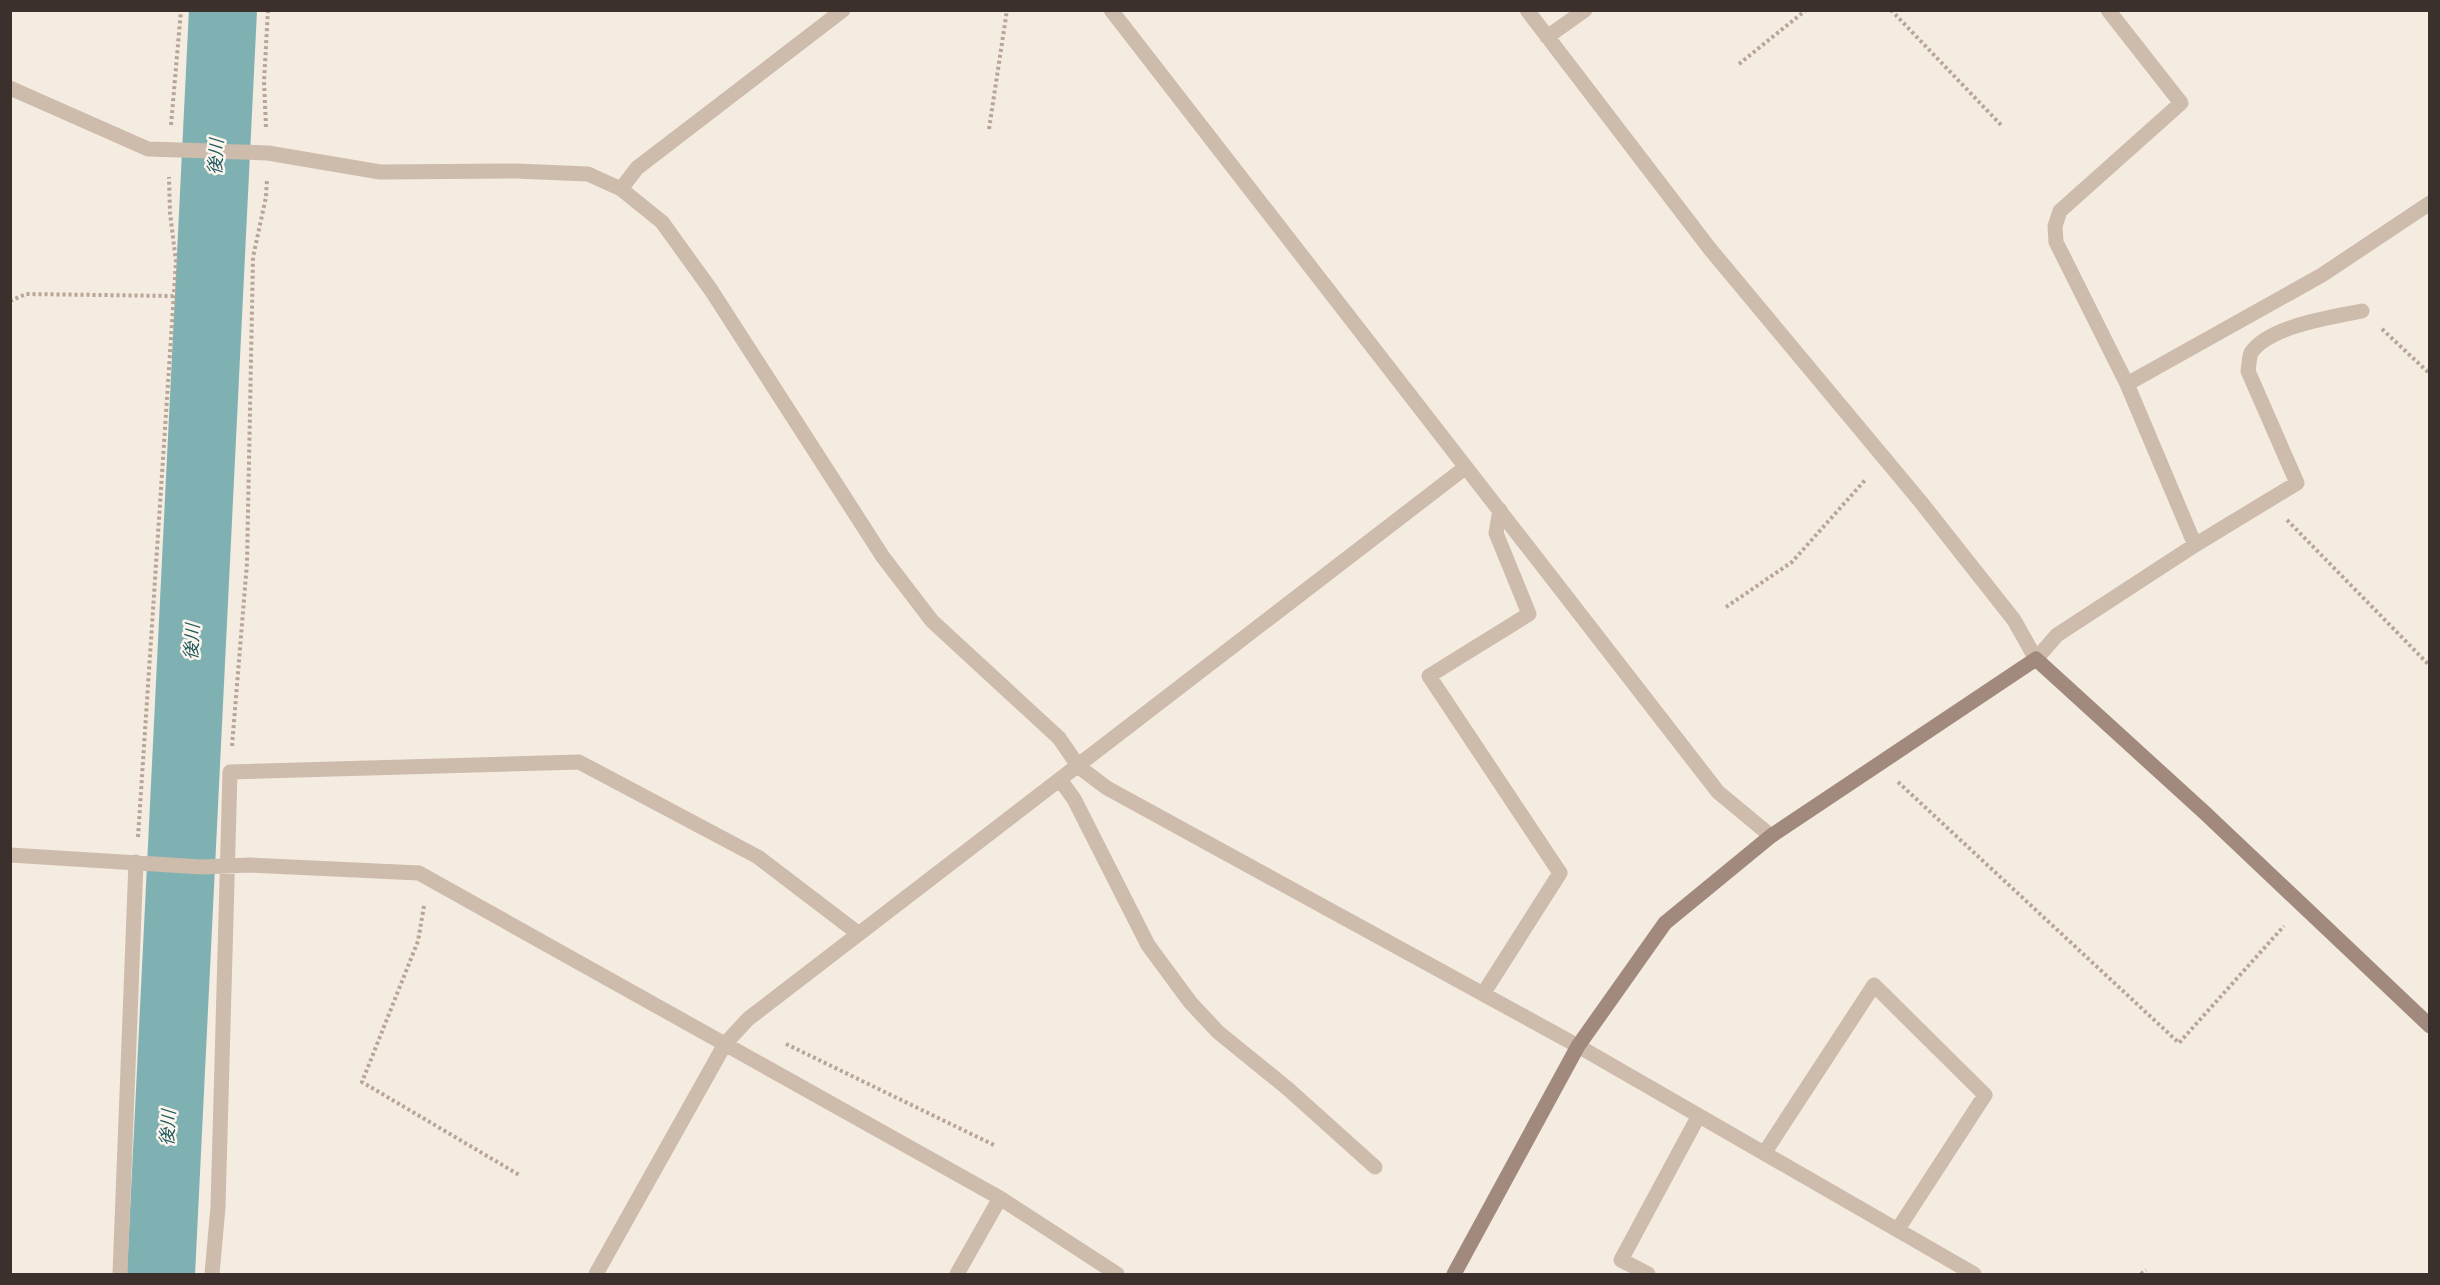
<svg xmlns="http://www.w3.org/2000/svg" width="2440" height="1285" viewBox="0 0 2440 1285" font-family="'Noto Sans','Noto Sans JP',sans-serif">
  <rect width="100%" height="100%" fill="#f4ebe1"/>
  <g fill="none" stroke-linecap="round" stroke-linejoin="round">
    <path stroke="#7fb0b2" stroke-width="68" d="M161,1274L223,10"/>
    <path stroke="#b9a596" stroke-width="4" stroke-dasharray="3 3" stroke-linecap="butt" d="M1891,10L2002,126
      M1739,64L1806,10
      M171,125L181,10
      M266,127L264,82L268,10
      M989,129L1007,10
      M10,301L26,294L173,296
      M2382,329L2430,374
      M2287,520L2430,666
      M1726,607L1792,562L1866,479
      M232,746L247,563L253,257L266,197L267,179
      M1898,782L2179,1043L2284,926
      M138,837L176,262L170,213L169,177
      M424,906L418,941L362,1082L521,1176
      M786,1044L996,1146
      M2141,1274L2146,1270"/>
    <path stroke="#cdbbac" stroke-width="15" d="M1111,10L1718,792L1771,836
      M1527,10L1710,249L1920,501L2014,620L2036,659L2057,635L2195,545L2127,384L2056,242L2055,226L2060,211L2181,103L2108,10
      M1547,37L1585,10
      M10,88L148,149L268,153L380,172L516,171L588,174L621,189L662,222L711,290L883,557L932,621L1059,738L1079,767L1107,788L1578,1046L1974,1274
      M621,189L637,168L843,10
      M2127,384L2322,275L2430,203
      M2195,545L2297,483L2248,371C2249,366 2249,358 2251,353C2268,326 2333,317 2362,311
      M1061,781L1074,799L1148,945L1190,1002L1218,1032L1287,1088L1375,1167
      M10,855L202,867L250,865L419,873L1000,1198L1117,1274
      M1483,994L1560,873L1429,676L1529,614L1496,533L1500,510
      M1765,1152L1874,985L1985,1095L1898,1229
      M120,1274L136,862
      M212,1274L218,1207L230,772L579,762L758,857L859,934
      M596,1274L725,1044L748,1019L1466,467
      M957,1274L1000,1198
      M1648,1274L1621,1260L1698,1117"/>
    <path stroke="#a18a7d" stroke-width="15" d="M1454,1274L1578,1046L1665,923L1771,836L2036,659L2205,813L2430,1026"/>
  </g>
  <g text-anchor="middle" stroke-width="5" stroke-linejoin="round" paint-order="stroke">
    <g font-size="18" font-style="italic" fill="#1f5a5e" stroke="#fbf5ee">
      <text transform="translate(216 157) rotate(-87)" y="6">後川</text>
      <text transform="translate(192 642) rotate(-87)" y="6">後川</text>
      <text transform="translate(168 1128) rotate(-87)" y="6">後川</text>
    </g>
  </g>
  <rect width="2440" height="1285" fill="none" stroke="#3b302b" stroke-width="24"/>
</svg>
